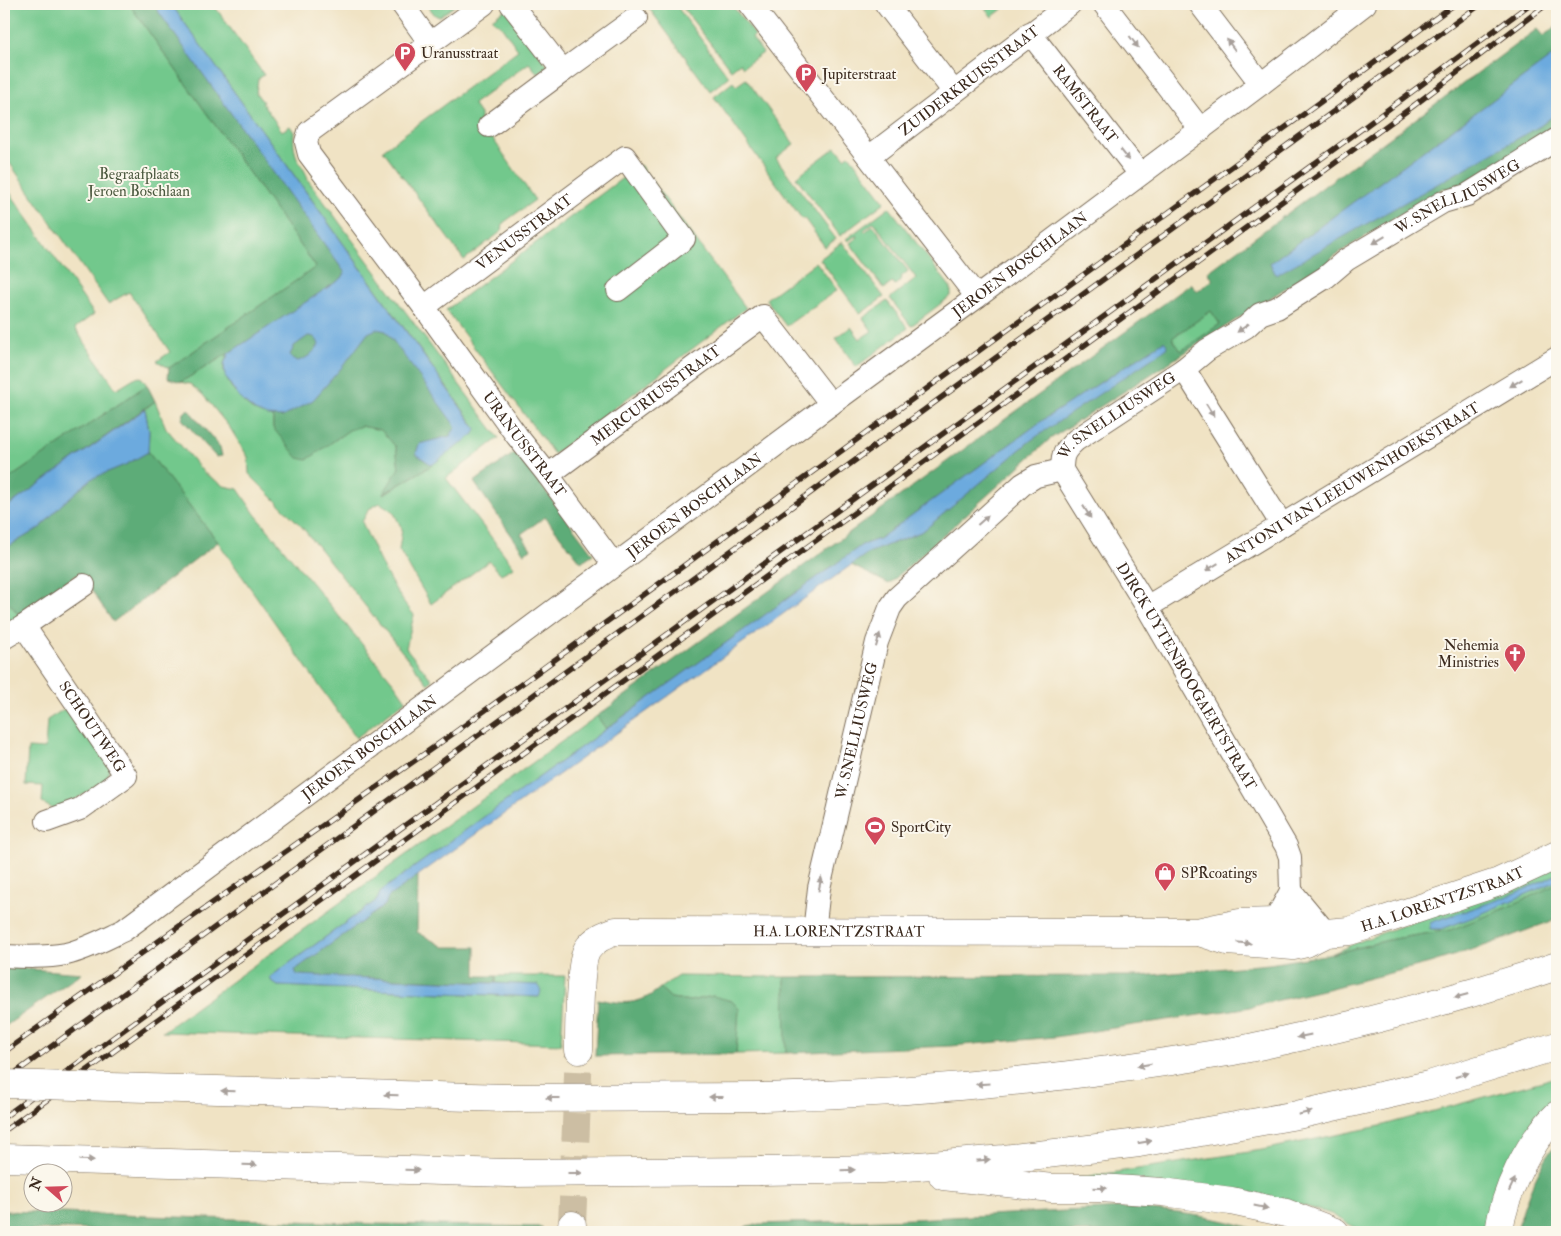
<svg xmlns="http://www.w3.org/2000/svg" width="1561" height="1236" viewBox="0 0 1561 1236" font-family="'IM FELL Double Pica',serif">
  <rect width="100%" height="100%" fill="#fbf7ec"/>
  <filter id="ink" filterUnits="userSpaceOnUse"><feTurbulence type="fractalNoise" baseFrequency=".02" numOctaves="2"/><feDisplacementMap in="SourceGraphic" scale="10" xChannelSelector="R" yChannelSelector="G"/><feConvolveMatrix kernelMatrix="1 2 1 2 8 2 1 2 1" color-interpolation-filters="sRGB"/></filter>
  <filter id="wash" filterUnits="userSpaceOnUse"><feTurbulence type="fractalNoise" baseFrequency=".0096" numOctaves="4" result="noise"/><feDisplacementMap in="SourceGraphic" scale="20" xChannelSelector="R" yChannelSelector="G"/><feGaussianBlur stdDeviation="1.12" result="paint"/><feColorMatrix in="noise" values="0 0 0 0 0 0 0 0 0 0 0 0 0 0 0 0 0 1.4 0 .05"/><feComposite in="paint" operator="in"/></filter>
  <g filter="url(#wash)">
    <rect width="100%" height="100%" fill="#f0e3c4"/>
    <path fill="#72c88c" stroke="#567955" d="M4,4H129L316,267L169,368L157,361L170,352L129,292L108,304L4,155Z
      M171,4H213L264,75L258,79L256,93L263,102L262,103L282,131L290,126L294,132C293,143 294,155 301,165C304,170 307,174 308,180L499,438L446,478L514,567L501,574L489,561L431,604L399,550L402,529L393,511L380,503L369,509L362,522C376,555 391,588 414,615L406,648L432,680L428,684L302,527L249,474L248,457L230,428L203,395L190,384L181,382L229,353C227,356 225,360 224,364C221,379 242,404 255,411C260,414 267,416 273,416V428L307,460L349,430L361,426L382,430L396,447L399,468L384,494L432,465L474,425Z
      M426,4H457L439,17L435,15Z
      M646,4H675L729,77L710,91Z
      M680,4H731L755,35L752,38L763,53L743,67L740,63L731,70Z
      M982,4H1009L992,17Z
      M505,9L548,66L538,74L529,63L473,104L480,114V120L535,200L503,223L502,231L464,260L383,150L518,50L502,27L492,19Z
      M746,79L794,144L776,158L836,239L825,247L804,218L802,219L714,97L733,82L736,86Z
      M836,147L845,158L849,155L885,202L840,236L796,177Z
      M640,165L746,308L554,454L446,310Z
      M4,184L94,314L75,328L116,389L134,378L141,377L147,385L4,482Z
      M889,207L951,288V296L911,326L890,298L916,278L874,222L864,230L865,232L873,225L908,271L901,277L902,279L895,285L893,282L884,289L850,243L858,237L857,235L848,241L846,239Z
      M842,242L884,297L860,314L820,259Z
      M816,262L837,290L786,326L766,299Z
      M887,301L908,328L856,367L836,338L851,327L860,339L872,331L863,318Z
      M1211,311L1220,324L1181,351L1172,338Z
      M155,401L166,428L204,473L224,486L238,489L255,514L394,683L406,700L356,738L218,542L148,452L149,431L145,409Z
      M4,596L21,618L4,630Z
      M72,704L111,766L105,781L57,811L42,803L43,786L26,785L28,748L45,749L47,720Z
      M597,716L606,729L381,891L377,900L270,977L272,982L278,986L539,997L538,985L496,983V976H565L561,1044L162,1032Z
      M1557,867V874C1518,895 1474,908 1432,922L1434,930L1442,929L1474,917L1557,881V884L1499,911L1450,930L1393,939L1331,954L1358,942Z
      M678,976L785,977L786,1053L736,1054L739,1010L713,996L690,1001L671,998L660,988Z
      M1557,1077V1104L1490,1232H1363L1331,1214L1291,1202L1071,1179L1262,1150L1380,1126Z"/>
    <path fill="#5dac78" stroke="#4c6b4b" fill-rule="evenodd" d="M129,4H153L345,273L342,278L229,353L181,382L168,378L169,368L316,267Z
      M1557,26V53L1270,263L1276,274L1540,126L1557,113V131L1460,191L1443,188L1331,258L1329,269L1320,275L1309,273L1050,439L889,584L851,565L868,553L923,531L1030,441L1164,341L1046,418L879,539L862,545L606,729L597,716L1191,284L1197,291L1213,280L1208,272L1537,29L1543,36ZM1211,311L1220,324L1181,351L1172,338Z
      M377,329L386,331L457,427L450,436L419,444L416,454L432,465L383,494L399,468L396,447L381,430L361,426L349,430L307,460L298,458L273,428V416L282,417L313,400L343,366L368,333Z
      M308,336C314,336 317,338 319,345C313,353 308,358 298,361L291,358L290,355L294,346Z
      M147,385L155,401L4,509V482Z
      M188,409L220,447L222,456L216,457L182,419L184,413Z
      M148,452L218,542L113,622L80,573L28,607L26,615L21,618L4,596V549L41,527L61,505L91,479L127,464Z
      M516,452L593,554L581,562L545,517L521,534L531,549L524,553L474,482Z
      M418,875L417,932L444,947H476V976H496V983L297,975L295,970L385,905L388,897Z
      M1557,884V919L1490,944L1430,963L1327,989L1245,1008L1055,1037L951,1046L786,1053L785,977L1141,976L1269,964L1331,954L1393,939L1450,930L1499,911Z
      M4,967L82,973L4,1027Z
      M660,988L671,998L690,1001L713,996L732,1001L739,1009L736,1054L595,1056L598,999C622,1004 640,1006 660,988Z
      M1557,1141V1232H1517C1525,1198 1537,1170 1557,1141Z
      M1122,1208C1170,1211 1218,1216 1263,1232H738L747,1226L759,1224L912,1219Z
      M4,1211L379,1224L542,1227V1232H185L62,1229L4,1232Z"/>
    <path fill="#6caade" stroke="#546a7e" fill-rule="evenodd" d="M153,4H171L474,426L476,429L474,434L432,465L416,454L419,444L450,436L456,427L386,331L377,329L368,333L343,366L313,400L282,417L267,416L255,411L239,398L225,376L224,364L229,353L342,278L345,273ZM308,336C314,336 317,338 319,345C313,353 308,358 298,361L291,358L290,355L294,346Z
      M1557,53V113L1540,126L1276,275L1270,263Z
      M1164,341L1167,345L1166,349L1030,441L923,531L868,553L388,897L385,905L295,970L297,975L538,985C542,989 541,992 539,997L278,986L272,982L270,977L273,975L377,900L381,891L862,545L879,539L1046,418Z
      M145,409L149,431L148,452L127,464L91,479L61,505L41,527L4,549V509Z
      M1557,874V881L1474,917L1442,929H1430V923L1432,922C1474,908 1518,895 1557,874Z"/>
  </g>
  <g filter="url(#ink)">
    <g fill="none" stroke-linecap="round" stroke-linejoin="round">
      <path stroke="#ccbea3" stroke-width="28" stroke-dasharray="28 14" stroke-linecap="butt" d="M572,1225L579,1050"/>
      <g stroke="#7a6b58" stroke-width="24">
        <g id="minor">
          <path d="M402,4L430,43"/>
          <path id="s1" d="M484,4L309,132L306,142L309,154L424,307L517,436L548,475L614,565"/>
          <path d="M750,4L977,297"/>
          <path d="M886,4L954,92"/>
          <path d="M1104,4L1201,130"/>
          <path d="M1200,4L1261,84"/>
          <path id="s2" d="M1030,33L1140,174"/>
          <path d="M563,71L636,18"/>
          <path d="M489,126L563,71L511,4"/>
          <path id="s3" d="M869,157L1070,4"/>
          <path id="s4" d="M424,307L625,157L684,239L618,290"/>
          <path d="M1184,369L1282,525"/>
          <path id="s5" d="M1062,470C1062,454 1064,451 1076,440L1184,369L1207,350L1246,327L1260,314L1277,308L1326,277L1346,260L1443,202L1467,195L1557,139"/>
          <path id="s6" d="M1062,470L1147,607L1286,846L1290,857L1291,891L1274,922"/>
          <path id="s7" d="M548,475L763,316L831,404"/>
          <path id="s8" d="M1147,607L1557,358"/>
          <path d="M24,626L84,585"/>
          <path id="s9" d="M4,638L24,626L126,776L80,809L47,821"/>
          <path d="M1291,891L1326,933"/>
          <path id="s10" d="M814,932L819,888L877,642L890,608L897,598L1023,484L1036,476L1062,470"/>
          <path id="s11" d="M4,956C24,957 46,958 66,954C87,949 105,939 124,930L831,404L977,297L1261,84L1365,4"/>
        </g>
      </g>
      <g stroke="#7a6b58" stroke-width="29">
        <g id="tertiary">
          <path id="s12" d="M1202,933L1227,941L1293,946L1306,943L1326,933L1349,931L1372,924L1499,882L1557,855"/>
          <path id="s13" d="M579,1050C579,1031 579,963 587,950C594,939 605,935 616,931L1197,932L1240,923L1274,922H1295L1326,933"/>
          <path d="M572,1232V1225"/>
        </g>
      </g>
      <g stroke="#7a6b58" stroke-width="29">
        <path id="motorway" d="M764,1097C920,1093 1075,1078 1228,1052C1252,1048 1276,1042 1299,1037C1386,1018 1473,994 1557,966
          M762,1171L882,1169L1004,1159L1139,1143L1297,1115L1429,1085L1557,1046
          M943,1176L1052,1188H1099L1163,1192L1231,1201L1286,1213L1335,1232
          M1499,1232C1504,1192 1528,1143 1557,1115"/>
      </g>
      <use href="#minor" stroke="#fff" stroke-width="22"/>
      <use href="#tertiary" stroke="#fff" stroke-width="28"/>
      <use href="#motorway" stroke="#fff" stroke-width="28"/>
      <g stroke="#3b2a1e" stroke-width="5.5">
        <path id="rail" d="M4,1052L181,925L454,733L1455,4
          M4,1081L1481,4
          M4,1117L1363,128L1530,4
          M4,1131L1412,107L1547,4"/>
      </g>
      <use href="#rail" stroke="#fbf7ec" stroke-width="4" stroke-dasharray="11" stroke-linecap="butt"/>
      <g stroke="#7a6b58" stroke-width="29" stroke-linecap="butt">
        <path id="motorway-bridge" d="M4,1084L507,1098L764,1097
          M4,1158L508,1173L762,1171"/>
      </g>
      <use href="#motorway-bridge" stroke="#fff" stroke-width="28"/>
    </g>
    <defs><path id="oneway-solid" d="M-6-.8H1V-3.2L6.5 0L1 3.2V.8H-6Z" transform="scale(1.25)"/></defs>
    <g fill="#a79f9a">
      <use href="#oneway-solid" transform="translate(1134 42) rotate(53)"/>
      <use href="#oneway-solid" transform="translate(1231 45) rotate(-127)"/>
      <use href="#oneway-solid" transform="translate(1125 155) rotate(52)"/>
      <use href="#oneway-solid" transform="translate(1379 240) rotate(149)"/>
      <use href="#oneway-solid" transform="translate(1243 328) rotate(145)"/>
      <use href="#oneway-solid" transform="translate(1516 383) rotate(149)"/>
      <use href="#oneway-solid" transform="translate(1210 410) rotate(58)"/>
      <use href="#oneway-solid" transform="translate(1087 512) rotate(58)"/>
      <use href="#oneway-solid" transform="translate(983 520) rotate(-42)"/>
      <use href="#oneway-solid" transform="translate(1212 567) rotate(149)"/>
      <use href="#oneway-solid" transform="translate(878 640) rotate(-74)"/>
      <use href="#oneway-solid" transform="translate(820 884) rotate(-78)"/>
      <use href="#oneway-solid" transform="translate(1244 943) rotate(6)"/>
      <use href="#oneway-solid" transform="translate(1461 996) rotate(165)"/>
      <use href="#oneway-solid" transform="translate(1304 1036) rotate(168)"/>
      <use href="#oneway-solid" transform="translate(1144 1065) rotate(171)"/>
      <use href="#oneway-solid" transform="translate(1462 1075) rotate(-17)"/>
      <use href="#oneway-solid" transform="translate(983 1084) rotate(176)"/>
      <use href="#oneway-solid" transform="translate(228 1091) rotate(-178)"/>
      <use href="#oneway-solid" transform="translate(391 1095) rotate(-178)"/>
      <use href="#oneway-solid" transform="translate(716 1097) rotate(180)"/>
      <use href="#oneway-solid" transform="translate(553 1098) rotate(180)"/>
      <use href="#oneway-solid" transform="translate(1305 1113) rotate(-13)"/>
      <use href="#oneway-solid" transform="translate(1145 1142) rotate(-10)"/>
      <use href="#oneway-solid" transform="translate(87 1160) rotate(2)"/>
      <use href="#oneway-solid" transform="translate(983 1160) rotate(-5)"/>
      <use href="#oneway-solid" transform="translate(250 1165) rotate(2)"/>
      <use href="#oneway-solid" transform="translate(412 1170) rotate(2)"/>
      <use href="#oneway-solid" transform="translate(848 1170) rotate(-2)"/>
      <use href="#oneway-solid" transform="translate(575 1173)"/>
      <use href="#oneway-solid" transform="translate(1512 1185) rotate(-65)"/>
      <use href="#oneway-solid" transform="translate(1100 1188) rotate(2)"/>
      <use href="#oneway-solid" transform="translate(1261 1207) rotate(12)"/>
    </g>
  </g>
  <defs>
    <g id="parking-pin" transform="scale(1.125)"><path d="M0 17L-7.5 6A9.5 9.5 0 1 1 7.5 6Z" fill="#d1495b" stroke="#fbf7ec"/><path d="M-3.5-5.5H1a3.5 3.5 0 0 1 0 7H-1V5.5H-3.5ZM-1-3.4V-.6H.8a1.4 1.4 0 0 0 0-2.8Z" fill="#fff"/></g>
    <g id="church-pin" transform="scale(1.125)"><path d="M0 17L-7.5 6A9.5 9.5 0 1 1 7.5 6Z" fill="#d1495b" stroke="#fbf7ec"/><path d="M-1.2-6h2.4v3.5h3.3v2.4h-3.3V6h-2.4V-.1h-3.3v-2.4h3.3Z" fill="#fff"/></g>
    <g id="stadium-pin" transform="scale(1.125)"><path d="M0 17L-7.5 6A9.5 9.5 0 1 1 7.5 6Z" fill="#d1495b" stroke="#fbf7ec"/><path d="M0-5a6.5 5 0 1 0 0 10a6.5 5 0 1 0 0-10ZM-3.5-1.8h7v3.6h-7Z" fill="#fff"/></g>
    <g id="shop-pin" transform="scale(1.125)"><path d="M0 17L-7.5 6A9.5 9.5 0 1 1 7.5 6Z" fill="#d1495b" stroke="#fbf7ec"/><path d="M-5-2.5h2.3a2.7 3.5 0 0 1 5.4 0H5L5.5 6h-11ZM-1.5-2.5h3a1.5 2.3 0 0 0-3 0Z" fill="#fff"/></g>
  </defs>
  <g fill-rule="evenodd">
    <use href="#parking-pin" x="405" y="53"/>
    <use href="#parking-pin" x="806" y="74"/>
    <use href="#church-pin" x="1515" y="654"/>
    <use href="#stadium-pin" x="875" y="827"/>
    <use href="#shop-pin" x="1165" y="873"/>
  </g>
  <g text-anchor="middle" stroke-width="4" stroke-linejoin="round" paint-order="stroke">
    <g font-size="15" fill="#3b2a1e" stroke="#fbf7ec" text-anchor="start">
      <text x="421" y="58">Uranusstraat</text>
      <text x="822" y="79">Jupiterstraat</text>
      <text x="1499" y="650" text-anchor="end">Nehemia<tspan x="1499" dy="17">Ministries</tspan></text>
      <text x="891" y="832">SportCity</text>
      <text x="1181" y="878">SPRcoatings</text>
    </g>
    <g font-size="15" fill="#3b2a1e" stroke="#fbf7ec">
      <text dy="5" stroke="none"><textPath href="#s3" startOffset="126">ZUIDERKRUISSTRAAT</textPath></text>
      <text dy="5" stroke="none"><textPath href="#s2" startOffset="90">RAMSTRAAT</textPath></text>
      <text dy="5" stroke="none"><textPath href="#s5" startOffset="489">W. SNELLIUSWEG</textPath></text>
      <text dy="5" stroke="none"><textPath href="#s4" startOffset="125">VENUSSTRAAT</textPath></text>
      <text dy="5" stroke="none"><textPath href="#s11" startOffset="1241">JEROEN BOSCHLAAN</textPath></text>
      <text dy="5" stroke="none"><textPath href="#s7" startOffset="134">MERCURIUSSTRAAT</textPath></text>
      <text dy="5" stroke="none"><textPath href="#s5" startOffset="82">W. SNELLIUSWEG</textPath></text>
      <text dy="5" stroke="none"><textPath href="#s1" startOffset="601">URANUSSTRAAT</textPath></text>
      <text dy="5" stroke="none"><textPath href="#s8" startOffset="240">ANTONI VAN LEEUWENHOEKSTRAAT</textPath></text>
      <text dy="5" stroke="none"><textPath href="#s11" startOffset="836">JEROEN BOSCHLAAN</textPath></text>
      <text dy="5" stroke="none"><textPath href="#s6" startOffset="241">DIRCK UYTENBOOGAERTSTRAAT</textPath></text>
      <text dy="5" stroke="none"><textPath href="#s9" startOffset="145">SCHOUTWEG</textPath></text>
      <text dy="5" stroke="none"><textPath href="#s10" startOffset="206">W. SNELLIUSWEG</textPath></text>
      <text dy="5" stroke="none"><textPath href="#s11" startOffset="431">JEROEN BOSCHLAAN</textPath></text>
      <text dy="5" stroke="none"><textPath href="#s12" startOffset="250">H.A. LORENTZSTRAAT</textPath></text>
      <text dy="5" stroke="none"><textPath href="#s13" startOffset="359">H.A. LORENTZSTRAAT</textPath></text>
    </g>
    <g font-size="15" fill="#4c593f" stroke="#fbf7ec">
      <text x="139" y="179">Begraafplaats<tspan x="139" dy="17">Jeroen Boschlaan</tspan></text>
    </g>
  </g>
  <rect width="1561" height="1236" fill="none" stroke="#fbf7ec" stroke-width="20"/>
  <g transform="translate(48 1188) rotate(290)"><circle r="24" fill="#fbf7ec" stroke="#aea59a"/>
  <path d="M0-4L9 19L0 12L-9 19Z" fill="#d1495b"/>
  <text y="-8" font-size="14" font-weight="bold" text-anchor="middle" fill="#3b2a1e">N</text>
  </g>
</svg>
